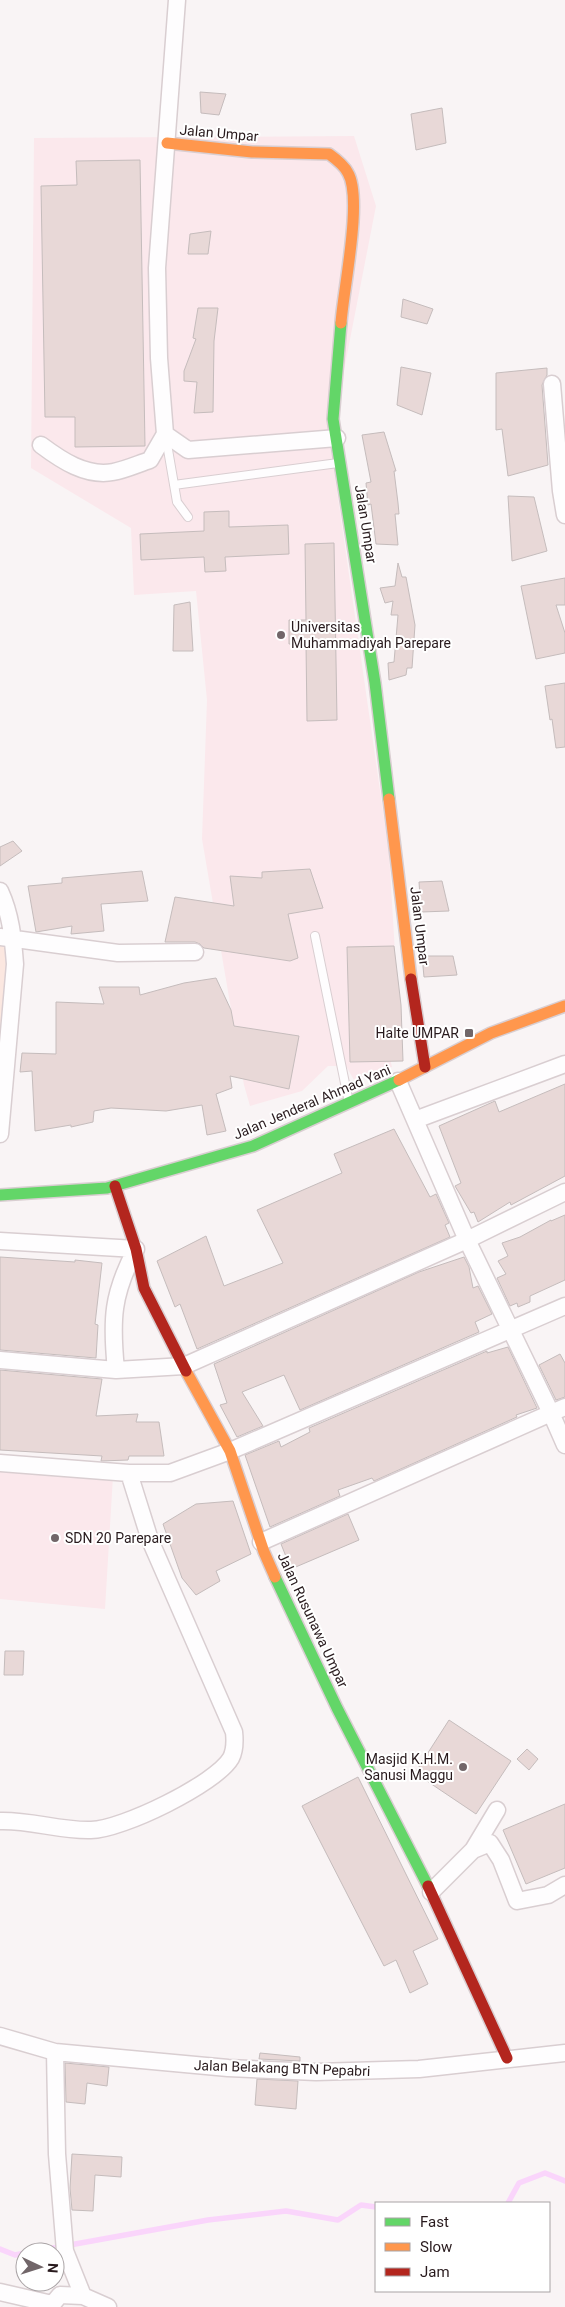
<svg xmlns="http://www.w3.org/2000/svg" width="565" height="2307" viewBox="0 0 565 2307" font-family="Roboto,sans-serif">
  <rect width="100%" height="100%" fill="#f9f4f5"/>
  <path fill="#fbe8ec" d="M354,136L376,206L330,442L389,853L397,986L389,1054L392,1067L354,1080L346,1066H328L302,1091L250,1106L244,1085L202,839L207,700L196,591L134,595L131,528L31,468L34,138Z
    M0,1465L113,1476L105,1609L0,1599Z"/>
  <path fill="#fbe7e0" d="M0,945L11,946L0,1100Z"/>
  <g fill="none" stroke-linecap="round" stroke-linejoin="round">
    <path stroke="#fad5fb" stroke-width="5.5" d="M508,2203L519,2183L545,2173L565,2181
      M0,2249L15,2255L25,2253
      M31,2252L208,2220L286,2211L338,2220L361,2205L376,2207"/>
  </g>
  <path fill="#e8d8d7" stroke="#c5bcbc" d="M200,92L226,94L219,115L201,113Z
    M442,108L446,143L416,150L411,114Z
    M140,160L145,446L75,447V417H45L41,186L77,185L76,161Z
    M211,231L208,254H188L190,234Z
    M403,299L433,309L427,324L401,317Z
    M198,308H218L214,341L213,412L194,413L197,382L184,381V371L196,339L193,338Z
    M401,367L431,373L422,415L397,405Z
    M547,368V375L542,385L548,465L508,476L502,429L496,430V373Z
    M384,432L396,471H394L398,503L399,514H395L398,545L376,544L371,504L368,505L366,483L371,482L362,435Z
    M508,496L534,497L547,551L512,561Z
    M229,511V527L288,525L289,554L225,557L226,571L205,572L204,557L141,560L140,534L204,531V512Z
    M334,543L337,720L307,721L306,644H289V620H306L305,544Z
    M398,563L402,577H406L415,625L412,668H407L406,675L389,680L388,663L394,662L398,615H391L393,601L385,603L380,588L395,586Z
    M565,578V605H556L565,633V653L536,659L521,586Z
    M190,602L193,651H173L174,605Z
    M565,683V747L556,748L552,719L550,720L545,686Z
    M13,841L22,851L0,866V847Z
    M310,869L323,908L288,914L298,958L290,961L204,948L200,944L195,942H165L175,897L234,906L230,876L262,878V872Z
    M142,871L148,901L101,904L104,931L71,934L72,926L36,932L28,886L62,883V878Z
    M442,881L449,911L421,912L419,882Z
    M394,946L401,1005L403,1061L350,1062L347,947Z
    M422,956H453L457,975L424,977Z
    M216,978L231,1010L234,1026L299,1036L289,1089L230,1076L232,1088L216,1094L226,1131L207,1135L202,1105L166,1111L111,1108L94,1111L93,1122L71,1127V1125L35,1131L32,1071L20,1072L22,1053L56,1054V1002L104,1004L99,987H139L140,995L184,983Z
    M565,1084V1176L511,1205L510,1202L478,1222L474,1212L471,1213L455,1186L461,1183L439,1126L495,1101L499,1112Z
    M394,1129L430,1197L436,1194L449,1223L445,1225L450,1237L197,1349L180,1304L175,1307L157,1261L206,1236L224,1286L283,1263L257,1210L342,1173L334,1154Z
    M565,1215V1280L530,1296V1302L518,1307L517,1303L510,1306L497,1278L506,1274L498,1261L508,1256L502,1243L520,1237L551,1220V1221Z
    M0,1257L75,1262V1260L102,1263L95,1324L98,1325L96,1358L0,1350Z
    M464,1257L469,1267L473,1288L478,1286L492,1314L475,1322L479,1332L300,1410L284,1375L242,1392L263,1426L237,1437L220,1405L227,1403L214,1364L419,1272Z
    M508,1347L537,1408L516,1415L517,1417L374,1481L372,1478L338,1490L340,1496L270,1527L245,1455L279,1441L281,1447L310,1432L309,1428L487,1351V1353Z
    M560,1354L565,1363V1397L556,1400L539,1365Z
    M0,1370L102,1379L96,1416L138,1414L136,1422H159L164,1456H129L128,1460L101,1461L102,1456L0,1450Z
    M233,1501L251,1554L216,1571L220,1581L196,1595L182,1578L163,1524L196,1504Z
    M348,1514L359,1540L291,1569L281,1544Z
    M5,1651H24L23,1675H4Z
    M449,1720L511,1761L476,1814L415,1773Z
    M527,1749L538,1759L529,1770L517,1759Z
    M358,1777L438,1939L413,1951L428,1984L410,1993L396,1960L384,1966L302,1806Z
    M565,1804V1868L526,1884L503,1830Z
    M260,2053L300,2057V2061L259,2059Z
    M65,2063L109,2067L107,2086L87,2083L85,2104L66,2102Z
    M257,2079L298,2081L296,2109L255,2105Z
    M72,2154L122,2157L121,2177L95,2175L93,2211L72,2210L70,2188Z"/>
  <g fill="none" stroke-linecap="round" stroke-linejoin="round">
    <g stroke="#d9ced1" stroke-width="10">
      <path id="lane" d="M166,438L177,502L188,517
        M174,485L338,463
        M315,936L348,1098"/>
    </g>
    <g stroke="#d9ced1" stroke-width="19">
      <path id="street" d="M177,0L157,268L159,358L165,434L188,450L337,438
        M552,384L561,491L565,515
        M41,445C61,460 86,477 113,472C125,470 138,464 150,460L165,434
        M0,891C11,915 13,938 15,964L0,1134
        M0,937L118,953L195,952
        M415,1120L565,1064
        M0,1241L136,1249C112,1294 111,1320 116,1370
        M0,1360L116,1370L184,1366L467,1240L398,1081
        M565,1407L551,1413L565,1445
        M0,1463L129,1473H170L230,1451L565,1306
        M261,1542L551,1413L467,1240L565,1192
        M0,1821C31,1820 60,1831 91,1830C121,1830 216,1784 231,1758C235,1750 235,1741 234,1732L150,1540L129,1473
        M473,1850L490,1843L501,1860L517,1901L548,1895L565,1885
        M431,1892L473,1850L497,1810
        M0,2036L55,2052L228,2068L316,2072L419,2069L565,2053
        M0,2292L52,2304
        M83,2296L108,2307
        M50,2307L60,2295L83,2296L65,2251L57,2154L55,2052"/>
    </g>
    <g stroke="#d9ced1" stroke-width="14">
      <path id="fast" d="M341,323L333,419L375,683L389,799
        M0,1195L107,1188L253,1146L399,1080
        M275,1577L337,1708L428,1886"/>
    </g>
    <g stroke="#d9ced1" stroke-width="14">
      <path id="slow" d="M167,143L252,152L329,154C336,159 344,165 348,173C363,199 343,291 341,323
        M389,799L411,979
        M399,1080L491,1033L565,1006
        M186,1371L230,1451L264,1552L275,1577"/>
    </g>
    <g stroke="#d9ced1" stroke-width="14">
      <path id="jam" d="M411,979L425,1067
        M115,1186L136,1249L144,1288L186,1371
        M428,1886L507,2058"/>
    </g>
    <use href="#lane" stroke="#fefdfe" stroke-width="8"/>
    <use href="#street" stroke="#fefdfe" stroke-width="16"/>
    <use href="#fast" stroke="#63d668" stroke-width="11"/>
    <use href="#slow" stroke="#ff974d" stroke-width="11"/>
    <use href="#jam" stroke="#b3261e" stroke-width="11"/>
  </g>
  <g fill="#716669" stroke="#fff" stroke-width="2">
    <circle cx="281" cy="635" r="5"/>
    <rect x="464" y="1028" width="10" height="10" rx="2.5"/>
    <circle cx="55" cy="1538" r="5"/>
    <circle cx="463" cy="1767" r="5"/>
  </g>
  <g text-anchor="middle" stroke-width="4" stroke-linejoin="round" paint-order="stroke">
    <g font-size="14" fill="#281a1d" stroke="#fff">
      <text transform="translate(219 133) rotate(5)" y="5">Jalan Umpar</text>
      <text transform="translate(366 524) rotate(81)" y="5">Jalan Umpar</text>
      <text transform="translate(420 926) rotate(83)" y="5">Jalan Umpar</text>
      <text transform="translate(312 1102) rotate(-23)" y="5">Jalan Jenderal Ahmad Yani</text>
      <text transform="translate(313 1620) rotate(65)" y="5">Jalan Rusunawa Umpar</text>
      <text transform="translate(282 2068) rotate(2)" y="5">Jalan Belakang BTN Pepabri</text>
    </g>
    <g font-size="14" fill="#281a1d" stroke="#fff" text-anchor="start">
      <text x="291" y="632">Universitas<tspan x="291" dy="16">Muhammadiyah Parepare</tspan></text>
      <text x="459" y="1038" text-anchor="end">Halte UMPAR</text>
      <text x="65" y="1543">SDN 20 Parepare</text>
      <text x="453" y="1764" text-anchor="end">Masjid K.H.M.<tspan x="453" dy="16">Sanusi Maggu</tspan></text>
    </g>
  </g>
  <rect x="375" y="2202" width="175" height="90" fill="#ffffff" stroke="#a9a3a5"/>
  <rect x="385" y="2218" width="25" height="8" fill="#63d668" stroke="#a9a3a5"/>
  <text x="420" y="2227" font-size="15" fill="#281a1d">Fast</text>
  <rect x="385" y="2243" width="25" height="8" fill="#ff974d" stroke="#a9a3a5"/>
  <text x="420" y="2252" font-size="15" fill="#281a1d">Slow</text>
  <rect x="385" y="2268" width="25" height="8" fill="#b3261e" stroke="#a9a3a5"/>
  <text x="420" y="2277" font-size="15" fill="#281a1d">Jam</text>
  <g transform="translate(40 2267) rotate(94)"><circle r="24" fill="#ffffff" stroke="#a9a3a5"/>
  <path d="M0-4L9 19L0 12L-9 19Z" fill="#716669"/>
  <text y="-8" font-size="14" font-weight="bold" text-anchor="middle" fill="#281a1d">N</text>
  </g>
</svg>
